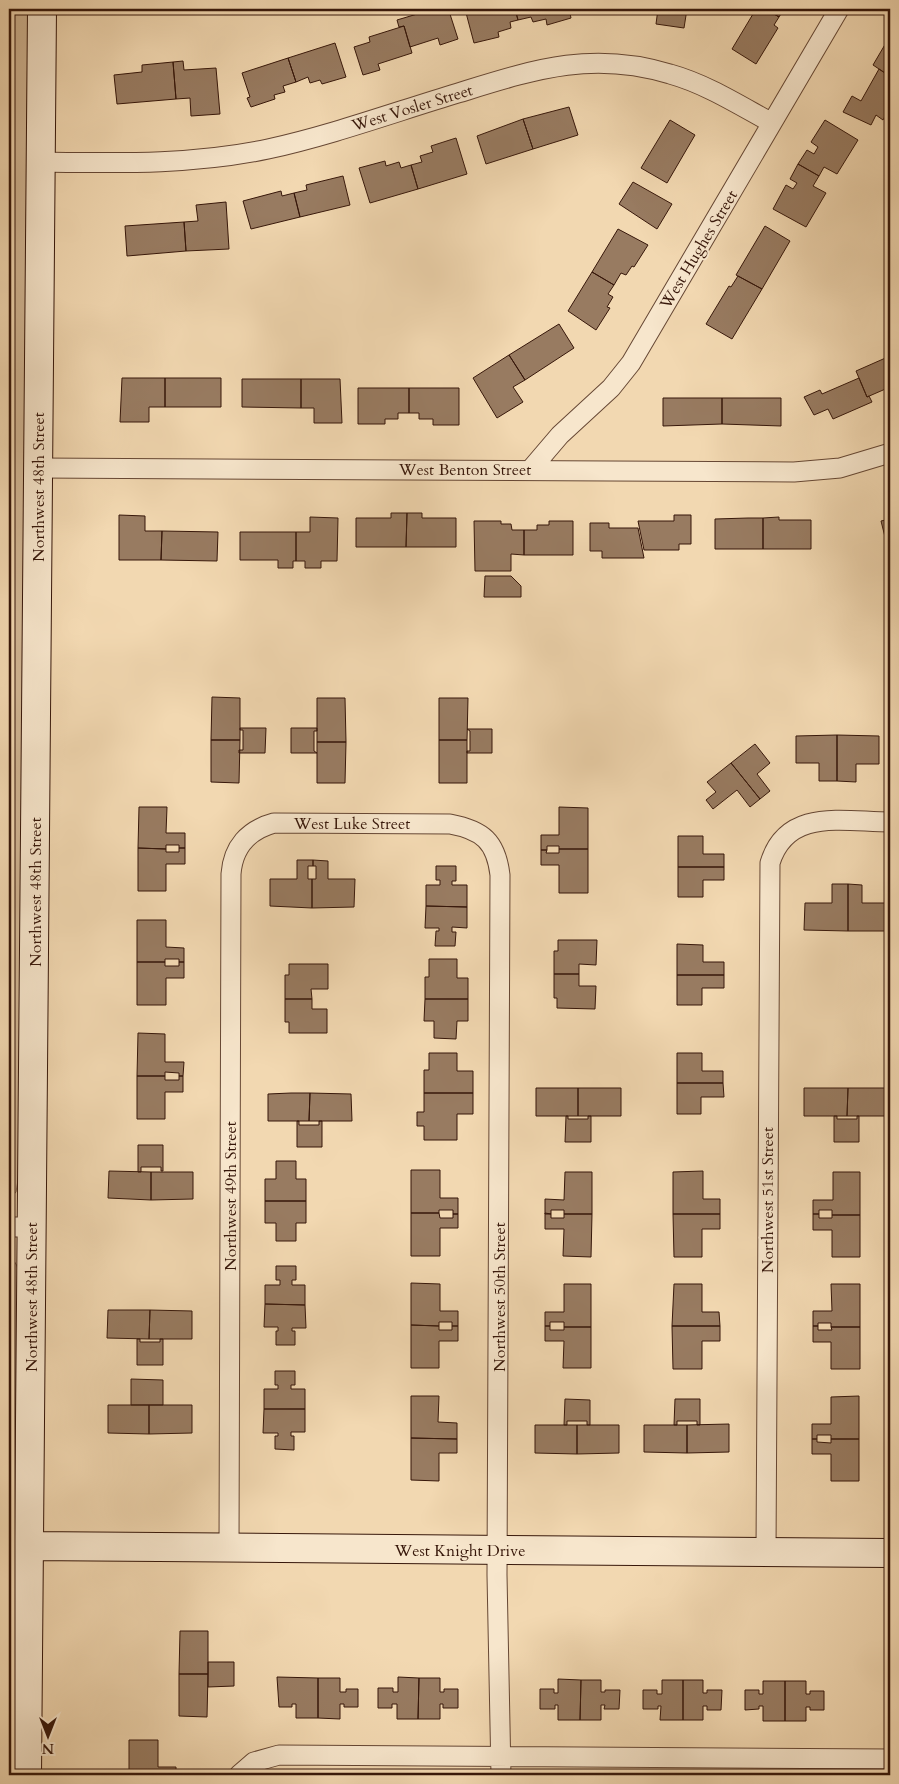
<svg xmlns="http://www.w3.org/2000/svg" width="899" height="1784" viewBox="0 0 899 1784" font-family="Cardo,serif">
  <rect width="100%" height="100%" fill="#f2d8b1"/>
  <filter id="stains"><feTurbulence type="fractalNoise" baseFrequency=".004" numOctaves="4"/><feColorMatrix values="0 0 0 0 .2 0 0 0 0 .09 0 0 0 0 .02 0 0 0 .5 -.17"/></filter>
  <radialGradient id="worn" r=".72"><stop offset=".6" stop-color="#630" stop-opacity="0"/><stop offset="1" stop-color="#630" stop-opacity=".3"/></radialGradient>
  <path fill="#d2b795" stroke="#846750" d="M9,9H28L19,1174L16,1192L9,1200Z
    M9,1252L17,1266L19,1274L17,1421L12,1463L15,1775H9Z"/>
  <path fill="#987b61" stroke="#37170a" d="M434,9H437L438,14L449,11L458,39L440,45L438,38L410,47L404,26L399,27L397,20Z
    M465,9H515L518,20L510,22L511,28L498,32L499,37L474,43Z
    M515,9H569L571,18L547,25L546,19L533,22L531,17L518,20Z
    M658,9H687L684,28L656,24Z
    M756,9H766L779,17L774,25L778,28L756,64L732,49Z
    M766,9H784L779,17Z
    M404,26L412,53L378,64L380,70L363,75L354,47L370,42L369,37Z
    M890,36V73L888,75L873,65Z
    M335,43L346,77L322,84L320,80L310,83L308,77L296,82L288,58Z
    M288,58L296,82L283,86L285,92L274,95L275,99L251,107L247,98L250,97L242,73Z
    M183,61L184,70L216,68L220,114L191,116L190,98L176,99L173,62Z
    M173,62L176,99L117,104L114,75L142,72V65Z
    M879,69L888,75L890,73V107L883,120L876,115L871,125L843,112L852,96L861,101Z
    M569,107L578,135L533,149L523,119Z
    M523,119L533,149L486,164L477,136Z
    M670,120L695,135L667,183L641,168Z
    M825,120L858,140L837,174L824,167L819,176L798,164L807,150L814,154L818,147L811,142Z
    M456,138L467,174L418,189L411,165L422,162L420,156L433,152L431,146Z
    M385,161L386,166L399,162L401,168L411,165L418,189L370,203L359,168Z
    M798,164L819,176L813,186L826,193L806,227L773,209L786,185L793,189L797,183L790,179Z
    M343,176L350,205L300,217L294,193L307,190L306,185Z
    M633,182L672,204L657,229L619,204Z
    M281,191L282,196L294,193L300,217L251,229L243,201Z
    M226,202L229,249L186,251L184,222L198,221L196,205Z
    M184,222L186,251L127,256L125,226Z
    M765,226L790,241L762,289L736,275Z
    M618,229L648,245L634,267L632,266L626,275L621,273L614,285L592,272Z
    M592,272L614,285L608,294L613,297L607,307L610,308L596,330L568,311Z
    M738,276L762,289L732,339L706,324L729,286L731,287Z
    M559,324L574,348L525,380L509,355Z
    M509,355L525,380L513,387L523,402L497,418L473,378Z
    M890,356V387L867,397L856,371Z
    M122,378H165V407H149V422H120Z
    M165,378H221V407H165Z
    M859,378L867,397L869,396L872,402L833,419L828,409L814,415L804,397L820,390L822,394Z
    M242,379H301V408L242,407Z
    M301,379H340L342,423H314V408H301Z
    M358,388H409V413H398V419H385V424H358Z
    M409,388H459V425H433V419H419V413H409Z
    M663,398H722V424L663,426Z
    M722,398H781V426L722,424Z
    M391,513H407L406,547H356V518H391Z
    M407,513H422V518H456V547H406Z
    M119,515L145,516V531H162L161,560H119Z
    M674,515H691V544H679V550H644L638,521H674Z
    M310,517L338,518L337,561H321V568H305V561H296V532H310Z
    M779,517V520H811V549H763V518Z
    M748,518H763V549H715V519Z
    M890,519V557L881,521Z
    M474,521H501V524H511L512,530H524V555L511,554V571H475Z
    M549,521H573V555H524V530H537V525H549Z
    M590,523H609V528H638L644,558H602V551H590Z
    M162,531L218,532L217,561L161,560Z
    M240,532H296V561H293V568H278V560H240Z
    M485,576H511L521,586V597H484Z
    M212,697L240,698V740H211Z
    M317,698H345L346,742H317Z
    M439,698H468L467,740H439Z
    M240,728H266L265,753H239V750H243V730H240Z
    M291,728H317V731H314V751L317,753H291Z
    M467,729H492V753H467V751H470V731Z
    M837,735L879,736V764H856V782L837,781Z
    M837,735V781H819V763H796V736Z
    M211,740H240L239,783L211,782Z
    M439,740H467V783H439Z
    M317,742H346L345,783H317Z
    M755,744L770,763L757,774L770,791L760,799L731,763Z
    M731,763L760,799L750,807L737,790L713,809L706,800L716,792L707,782Z
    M139,807H167L166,833H185V848H179V845H166V849L138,848Z
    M559,807L588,808V849H559V846H547V850H541V835H559Z
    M678,836H703V854H724V867H678Z
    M138,848L166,849V852H179V848H185V864H166V891H138Z
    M559,849H588V893H559V865H541V850H547L546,853H559Z
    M297,860H313V866H308V879H312V908L270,906V879H297Z
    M313,860L328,861V879H355L354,907L312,908V879H316V866H313Z
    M436,866H456V881H452V885H467V907L426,906V885H440V880H436Z
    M678,867H724V880H703V897H678Z
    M832,884H848V931L804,930L805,903H832Z
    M848,884L862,885V903H889V931H848Z
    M426,906L467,907V928L452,927V932H456L455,946H435L436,931H439V928H425Z
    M137,920H166V947L184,948V962H179V959H165V962H137Z
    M558,940H597L596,965L579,964V974H554V951H558Z
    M677,944L703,945V962H724V975H677Z
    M429,959H457V978H468V999H425V977H429Z
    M137,962H165V966H179V962H184V978H166V1005H137Z
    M289,964H328V989H311L312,999H285V975H289Z
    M554,974H579V986H596L595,1009L557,1008V998H554Z
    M677,975H724V988H702V1005H677Z
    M285,999H312V1009H327V1033H289V1022H285Z
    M425,999H468V1021H457L456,1039L434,1038V1021H424Z
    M138,1033L165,1034V1062H184L183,1076H179V1073L165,1072V1076H137Z
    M429,1053H457V1071H473V1093H424V1070H429Z
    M677,1053H702V1071H723V1083H677Z
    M137,1076H165V1080H179V1076H183V1092H165V1119H137Z
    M677,1083H723L724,1097H701V1114H677Z
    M536,1088H578V1116H536Z
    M578,1088H621V1116H578Z
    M804,1088H848L847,1116H804Z
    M848,1088H890V1116H847Z
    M291,1093H310L309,1121H268V1094Z
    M310,1093L351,1094L352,1121H309Z
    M424,1093H473V1114H457V1140H424V1126H417V1112H424Z
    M566,1116H568V1119H588V1116H591V1142H565Z
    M834,1116H837V1119H857V1116H859V1142H834Z
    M297,1121H299V1125H319V1121H322V1147H297Z
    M138,1145H163V1171H161V1167H141V1172H138Z
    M276,1161H296V1179H306V1201H265V1179H276Z
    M411,1170H440V1198H458V1214H453V1210H439V1213H411Z
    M109,1171L151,1172V1200L108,1198Z
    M703,1171V1199H720V1214H673V1172Z
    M151,1172H193V1199L151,1200Z
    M565,1172H592V1214H564V1210H551V1214H545V1199L564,1200Z
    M833,1172H860V1215H832V1210H819V1214H813V1200H833Z
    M265,1201H306V1223H296V1241H276V1223H265Z
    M411,1213H439L440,1218H453V1214H458V1228H440V1256H411Z
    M545,1213L551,1214V1218H564V1214H592L591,1257L563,1256L564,1229H545Z
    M673,1214H720V1229H702V1257H674Z
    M813,1214H819V1218H832V1215H860V1257H832V1230H813Z
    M276,1266H296V1280H292V1285H305V1305L265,1304V1285H280V1280H276Z
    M411,1283L440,1284V1311H458V1326H452V1322H439V1326L411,1325Z
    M564,1284H591V1327H564V1322H550V1326H545V1312H564Z
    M674,1284H702V1312H719L720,1326H672Z
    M831,1284H860V1327H831V1323H818V1326H813V1311H832Z
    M265,1304L305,1305L306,1328H292V1331H295V1345H276V1331H278V1327H264Z
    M108,1310H150L149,1339L107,1338Z
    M150,1310L192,1311V1339H149Z
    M411,1325L439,1326V1330H452V1326H458V1341H439V1368H411Z
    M545,1326H550V1330H564V1327H591V1368H563L564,1341H545Z
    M672,1326H720V1341H702V1369H673Z
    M813,1326H818V1330H832L831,1327H860V1369H831V1342H813Z
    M137,1339H140V1342H160V1339H163V1365H137Z
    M275,1371H295V1385H291V1389H305V1409H264V1389H278V1385H275Z
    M131,1379L163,1380V1405H131Z
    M411,1396H439L438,1422L457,1423V1439L411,1438Z
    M859,1396V1439H831V1435H817V1439H812V1424H831V1397Z
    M565,1399L590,1400V1425H587V1421H567V1425H564Z
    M675,1399H700V1425H697V1421H677V1425H674Z
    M108,1405H149V1434L108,1433Z
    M149,1405H192V1433L149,1434Z
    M264,1409H305V1432H291V1436H294V1450L275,1449V1436H278V1433H263Z
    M729,1424V1452L687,1453V1425Z
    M535,1425H577V1454L535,1453Z
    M577,1425H619V1453L577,1454Z
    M644,1425H687V1453L644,1452Z
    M411,1438L457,1439V1453H439V1481L411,1480Z
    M812,1439H817V1442L831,1443V1439H859V1481H831V1454H812Z
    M180,1631H208V1674H179Z
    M208,1662H234V1686L208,1687Z
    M179,1674H208L207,1717L179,1716Z
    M277,1677L318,1678V1718H296V1704H292V1707H279Z
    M398,1677L419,1678L418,1719H397V1704H392V1708H378V1688H393V1692H398Z
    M318,1678H340V1692H346V1689H358V1707H344V1704H340V1719L318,1718Z
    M419,1678H440V1692H444V1689H458V1708H443V1704H440V1719H418Z
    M558,1679L581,1680L580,1720H558V1705H555V1709H540V1689H554V1693H558Z
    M581,1680H601V1692H605V1690H620L619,1709H604L605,1705H601V1720H580Z
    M662,1680H683V1720H660L661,1706H658V1709H643V1690H657V1694H662Z
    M683,1680H703V1693H707V1690H722L721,1710H707V1706H703V1720H683Z
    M763,1681H785V1721H763V1706H759V1709L745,1710V1690H759V1694H763Z
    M785,1681H806V1694H810V1691H824V1710H810V1707H806V1721H785Z
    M129,1740H158V1767H176V1775H129Z"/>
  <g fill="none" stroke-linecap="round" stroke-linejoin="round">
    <g stroke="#664734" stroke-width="21">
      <path id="street" d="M41,162C117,163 193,165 268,149C332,135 395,112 458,93C533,70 591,50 670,74C706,84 739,105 772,123
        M38,468L794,472L840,468L890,453
        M531,469L560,435L611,388L631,363L839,9
        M9,1227H32
        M229,1549L231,874C233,847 248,830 274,823L450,824C482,830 496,841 500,875L497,1575L501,1775
        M766,1552L770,863C787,807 844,822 890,822
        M239,1775L254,1762L279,1755L890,1759"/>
    </g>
    <g stroke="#37170a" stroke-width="30">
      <path id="secondary" d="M29,1546L890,1553
        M27,1775L42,9"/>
    </g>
    <use href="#street" stroke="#f7e6cc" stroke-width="19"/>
    <use href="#secondary" stroke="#f7e6cc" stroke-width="28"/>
  </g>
  <g text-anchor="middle" stroke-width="4" stroke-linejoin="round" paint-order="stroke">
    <g font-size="16" fill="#37170a" stroke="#f7e6cc">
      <text transform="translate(412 107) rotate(-17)" y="6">West Vosler Street</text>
      <text transform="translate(698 249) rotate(-59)" y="6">West Hughes Street</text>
      <text x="465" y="475">West Benton Street</text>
      <text transform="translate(38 487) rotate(-90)" y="6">Northwest 48th Street</text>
      <text x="352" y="829">West Luke Street</text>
      <text transform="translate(35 892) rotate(-90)" y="6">Northwest 48th Street</text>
      <text transform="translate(230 1196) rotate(-90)" y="6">Northwest 49th Street</text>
      <text transform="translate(767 1200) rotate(-90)" y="6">Northwest 51st Street</text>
      <text transform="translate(31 1297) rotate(-90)" y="6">Northwest 48th Street</text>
      <text transform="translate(499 1297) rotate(-90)" y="6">Northwest 50th Street</text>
      <text x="460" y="1556">West Knight Drive</text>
    </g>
  </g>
  <rect width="899" height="1784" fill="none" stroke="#f2d8b1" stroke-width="30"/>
  <rect x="10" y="10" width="879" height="1764" fill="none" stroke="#37170a" stroke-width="2.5"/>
  <rect x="15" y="15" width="869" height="1754" fill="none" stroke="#37170a"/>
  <g transform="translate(48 1736) rotate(180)" stroke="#f7e6cc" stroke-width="4" paint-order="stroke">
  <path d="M0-4L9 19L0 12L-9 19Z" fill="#37170a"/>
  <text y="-8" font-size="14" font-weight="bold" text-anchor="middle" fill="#37170a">N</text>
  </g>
  <rect width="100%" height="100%" filter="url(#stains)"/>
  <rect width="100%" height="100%" fill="url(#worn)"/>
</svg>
